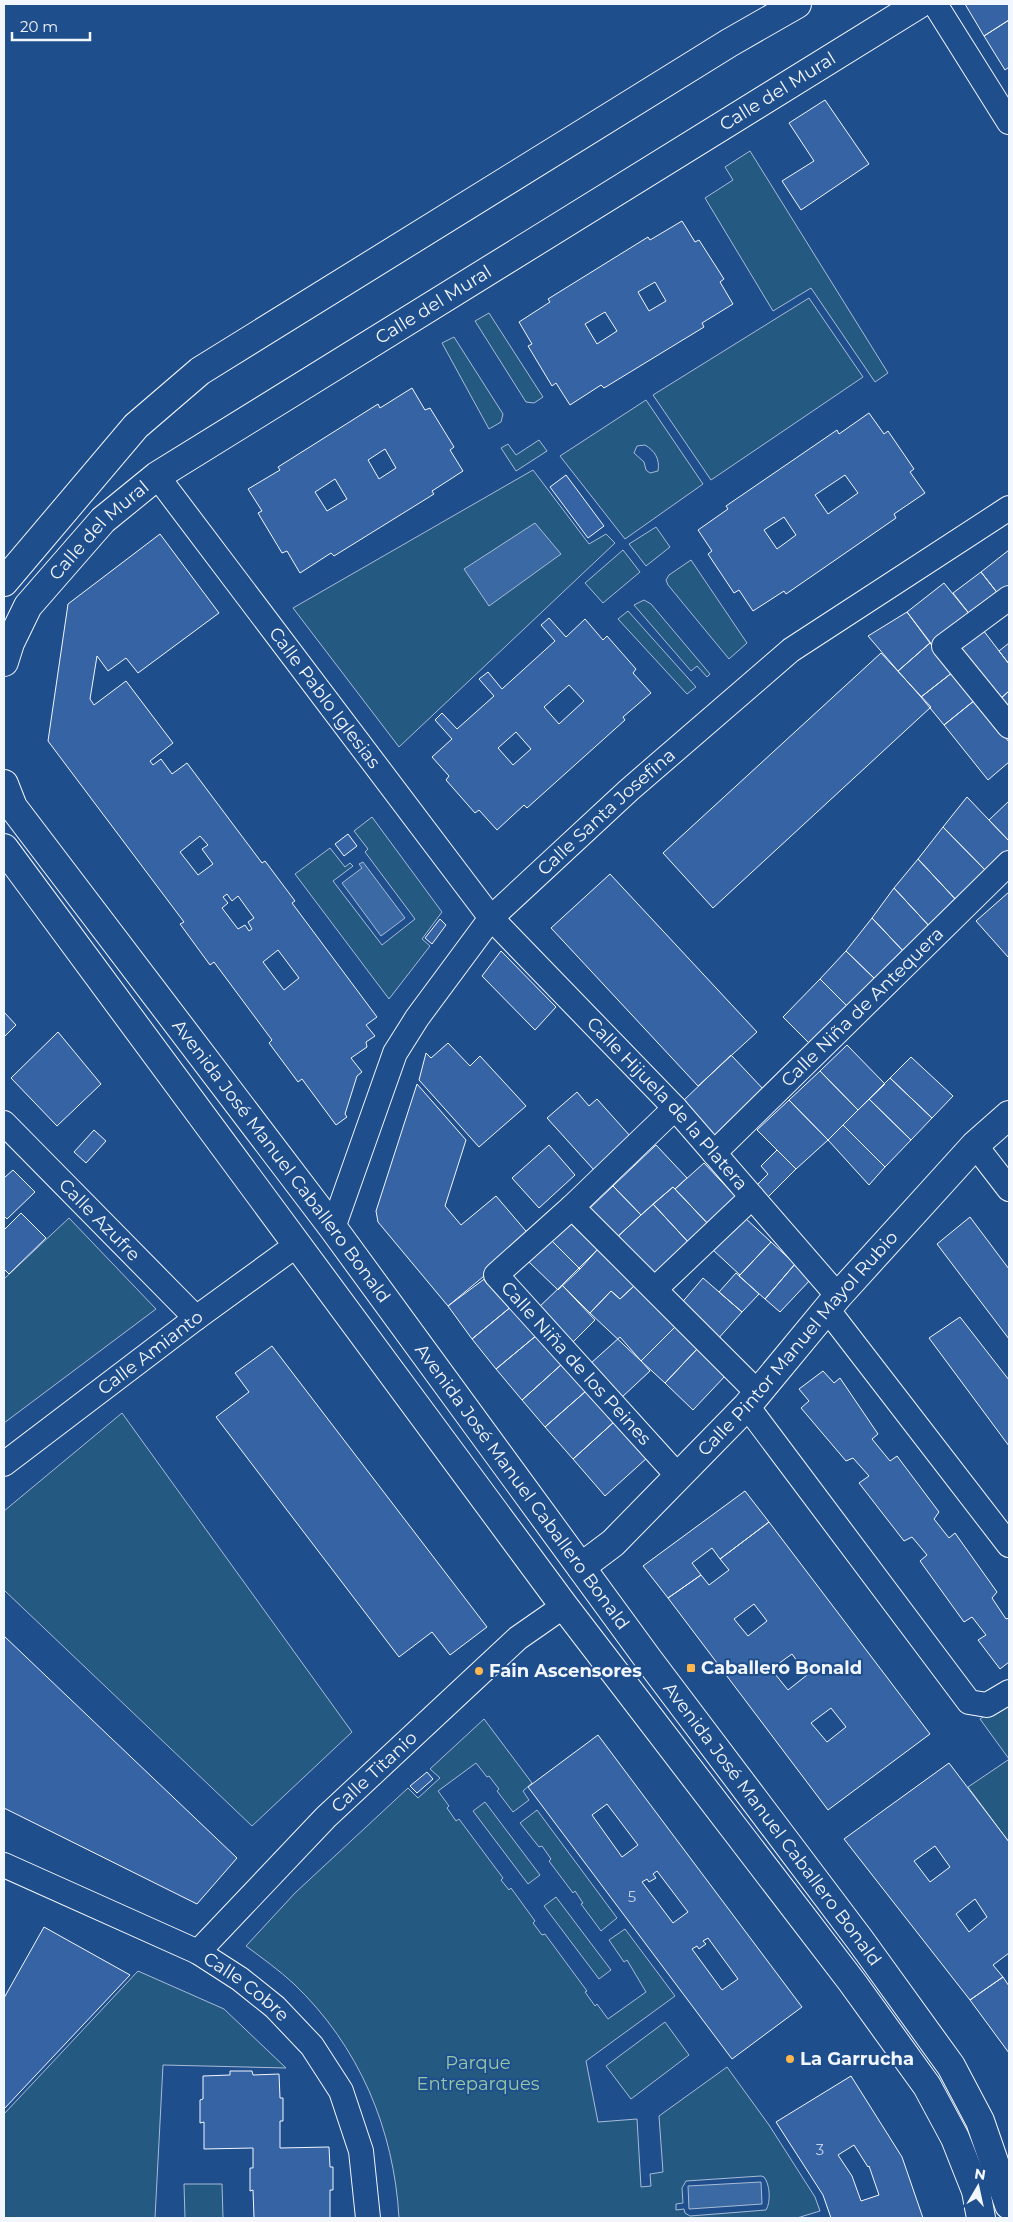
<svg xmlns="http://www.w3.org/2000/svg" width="1013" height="2222" viewBox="0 0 1013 2222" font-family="Montserrat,sans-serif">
  <rect width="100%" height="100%" fill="#1f4e8c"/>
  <path fill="#245a82" stroke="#a8bbd7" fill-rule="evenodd" d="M750,151L888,373L875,382L811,288L773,311L705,198L733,180L725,167Z
    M809,298L863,377L711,480L653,395Z
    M489,313L543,397L534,403L526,402L475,321Z
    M454,337L503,414L501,422L489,429L442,343Z
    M646,400L703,484L625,539L560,456ZM645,445C655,451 660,459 658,471L650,473L646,470L644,462L634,453L637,446Z
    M539,440L547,451L516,471L501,448L508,444L516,455Z
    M533,470L589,544L606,534L615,543L399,747L293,608Z
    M656,527L670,547L646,566L629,544Z
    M623,550L640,572L603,603L585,583Z
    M691,560L747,643L729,659L668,585L666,580L669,575Z
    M644,600L651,604L710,674L707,677L697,666L691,671L634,605Z
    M628,611L696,687L687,694L618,619Z
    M372,817L442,912L422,939L430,946L389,999L295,874L330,848L345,867L350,863L353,866L333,881L382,945L415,919L365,852L368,849L354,831Z
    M69,1218L156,1309L4,1423V1279Z
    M122,1413L352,1732L252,1826L4,1590V1511Z
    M1009,1700V1759L980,1719Z
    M484,1719L532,1783L523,1791L529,1800L513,1812L497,1791L499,1789L489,1776L487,1777L476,1763L438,1791L449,1806L447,1808L456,1821L459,1819L503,1878L501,1880L509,1890L511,1888L535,1921L533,1923L542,1935L545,1934L587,1991L585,1992L595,2006L597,2004L608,2019L646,1992L627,1960L624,1962L609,1940L625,1929L675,1996L586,2061L598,2122L637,2119L641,2187L651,2186L650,2174L663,2172L659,2116L727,2067L769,2125L815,2197L820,2211L797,2218H399C394,2129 359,2046 294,1984C279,1970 262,1958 246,1946L295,1893L408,1788L418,1798L440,1778L430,1769ZM761,2176L764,2177C770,2184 771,2202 766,2210L690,2216L685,2213L684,2209L676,2210V2204L683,2203L682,2188L686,2181Z
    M1008,1760L1009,1762V1842L968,1787Z
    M485,1802L540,1875L528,1884L473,1811Z
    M537,1810L617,1918L601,1931L581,1904L583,1903L575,1891L573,1893L549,1861L551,1859L542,1846L539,1847L520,1823Z
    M556,1897L611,1970L599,1979L544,1906Z
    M138,1971L224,2009L286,2068L163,2065L155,2218H4V2114Z
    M665,2022L689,2055L631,2099L606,2066Z
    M184,2184H222L223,2218H185Z"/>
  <path fill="#3b69a3" stroke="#a8bbd7" d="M535,523L561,554L489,606L464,569Z
    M363,862L405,918L381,936L342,883L362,868L359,864Z
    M761,2182L762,2204L689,2209L688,2186Z"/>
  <path fill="#3563a3" stroke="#f2f6ff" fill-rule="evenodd" d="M965,4H1009V20L984,36Z
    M1009,20V67L1005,70L984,36Z
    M825,100L869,164L801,210L782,181L814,161L789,123Z
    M682,221L695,242L699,240L724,279L720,282L733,304L702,323L704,327L604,388L601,385L570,405L556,383L552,386L528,346L532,344L519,322L550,302L548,299L648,237L650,240ZM655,282L666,301L649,311L638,292ZM605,312L617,331L597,344L585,324Z
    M412,388L425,410L430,408L454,447L450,450L463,471L432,491L434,494L334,556L331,553L300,573L287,551L282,553L258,513L262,511L248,489L280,470L278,467L378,404L380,408ZM385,449L396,468L379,479L368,460ZM335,479L347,499L327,511L315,492Z
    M869,413L884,434L888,431L914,469L910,472L925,493L894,514L896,518L786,594L784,591L753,611L739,590L734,593L708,554L712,551L698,530L728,509L726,506L837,430L839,434ZM845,475L858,493L828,514L815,495ZM784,517L796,535L777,549L764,530Z
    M566,475L604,526L588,538L550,487Z
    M160,534L219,613L138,673L126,658L108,671L97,656L90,699L94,705L126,681L173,743L150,761L153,765L161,759L172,774L187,763L262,863L265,861L295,901L292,903L377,1017L366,1025L375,1036L366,1042L367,1047L351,1058L362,1072L357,1076L345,1114L347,1117L336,1125L302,1079L298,1082L269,1043L272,1040L214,962L210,965L180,924L184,922L48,741L68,604ZM200,836L208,845L202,849L213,864L198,875L180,852ZM227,894L232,901L238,896L254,918L248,922L252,929L249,931L245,925L238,929L222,908L228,903L223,897ZM278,950L299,978L284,990L263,962Z
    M1009,550V587L999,595L981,572Z
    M981,572L999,595L971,616L953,593Z
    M944,583L971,616L933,646L907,612Z
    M907,612L930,643L898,671L868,636Z
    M549,618L566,637L585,619L603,640L607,636L636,669L633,673L651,693L623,717L625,720L527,808L524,805L497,830L479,810L475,813L446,780L449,776L432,757L452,739L435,720L442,713L457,729L494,696L479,679L488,672L502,689L555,641L541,625ZM569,685L584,701L559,724L544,707ZM516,732L531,749L513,765L498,748Z
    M983,630L1009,664V691L999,700L959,649Z
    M930,643L953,672L921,697L898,671Z
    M1009,643V664L999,651Z
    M881,653L931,707L713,908L663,853Z
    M953,672L975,700L944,725L921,697Z
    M1009,691V713L999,700Z
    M975,700L1009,742V762L988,780L944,725Z
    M967,797L1009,841V852L988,873L943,827Z
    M1009,801V841L989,820Z
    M943,827L988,873L958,902L918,859Z
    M348,834L357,846L344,856L335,844Z
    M918,859L958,902L931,928L894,888Z
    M610,874L757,1032L698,1086L551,928Z
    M894,888L931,928L905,953L872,918Z
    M1009,892V956L1008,957L976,921Z
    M872,918L905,953L877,981L846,951Z
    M440,919L446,925L432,944L425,938Z
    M501,951L556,1007L535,1030L482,976Z
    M846,951L877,981L850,1009L820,979Z
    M820,979L847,1006L810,1044L783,1017Z
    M4,1012L16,1025L4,1037Z
    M58,1032L101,1084L57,1126L11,1078Z
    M448,1043L470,1066L480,1056L526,1106L479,1147L419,1080L426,1053L431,1058Z
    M847,1045L885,1084L858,1110L820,1071Z
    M731,1055L765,1091L716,1138L682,1102Z
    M911,1057L953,1096L932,1118L890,1078Z
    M820,1071L858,1110L828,1140L789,1100Z
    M890,1078L932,1118L911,1140L869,1099Z
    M417,1084L466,1140L445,1206L461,1225L496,1196L531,1237L448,1306L378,1222L376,1211Z
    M577,1092L589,1106L597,1099L631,1137L594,1170L547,1118Z
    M869,1099L911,1140L885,1167L843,1125Z
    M789,1100L828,1140L796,1169L757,1130Z
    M843,1125L885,1167L869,1185L828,1140Z
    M94,1130L106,1141L86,1163L74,1152Z
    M549,1145L575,1175L539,1208L512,1178Z
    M656,1145L687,1178L675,1189L673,1187L641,1215L613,1186Z
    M777,1150L796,1169L766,1199L754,1188L768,1174L761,1166Z
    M704,1163L738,1199L710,1226L675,1189Z
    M13,1170L35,1192L7,1219L4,1216V1178Z
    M613,1186L641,1215L615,1239L588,1210Z
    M673,1187L710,1226L690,1244L653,1204Z
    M653,1204L690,1244L653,1278L615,1239Z
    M21,1213L46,1238L9,1274L4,1269V1230Z
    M744,1217L771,1242L740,1275L713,1250Z
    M970,1217L1009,1269V1339L937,1244Z
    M569,1222L598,1249L580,1269L551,1240Z
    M551,1240L580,1269L558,1290L529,1262Z
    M771,1242L795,1264L765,1299L739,1276Z
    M598,1249L634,1286L620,1299L611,1291L590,1313L562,1285Z
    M795,1264L811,1279L780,1312L765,1299Z
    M736,1273L759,1294L742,1312L719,1292Z
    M487,1277L512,1306L472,1339L448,1306Z
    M703,1278L742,1312L717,1340L679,1306Z
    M562,1285L595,1320L570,1345L536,1310Z
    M634,1286L676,1326L641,1361L590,1313L611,1291L620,1299Z
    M512,1306L537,1335L496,1369L472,1339Z
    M960,1317L1009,1380V1446L929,1338Z
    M676,1326L698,1348L665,1383L641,1361Z
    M537,1335L562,1364L522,1400L496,1369Z
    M620,1337L650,1371L621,1398L590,1364Z
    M272,1346L487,1627L450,1655L432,1632L399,1657L216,1417L249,1392L235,1373Z
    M698,1348L726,1375L693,1410L665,1383Z
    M562,1364L586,1391L545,1427L522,1400Z
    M823,1371L834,1383L840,1378L878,1434L872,1439L890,1461L897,1456L939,1512L934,1519L949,1538L955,1533L997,1592L992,1598L1006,1619L1009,1618V1662L1000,1669L978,1640L986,1635L972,1617L964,1622L920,1561L927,1555L912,1537L904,1541L859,1483L869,1476L853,1458L846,1461L801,1408L809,1401L799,1389Z
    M586,1391L614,1422L573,1459L545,1427Z
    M614,1422L648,1457L605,1496L573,1459Z
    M745,1491L769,1522L720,1559L712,1548L692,1563L701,1575L668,1598L643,1566Z
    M769,1522L930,1734L828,1810L668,1598L701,1575L709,1585L729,1570L720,1559ZM754,1604L767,1621L748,1636L734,1619ZM792,1654L807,1675L788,1690L771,1669ZM831,1708L846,1727L827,1742L811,1723Z
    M4,1636L237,1858L197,1904L4,1808Z
    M598,1735L802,2007L732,2059L528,1787ZM607,1804L638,1845L622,1857L592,1815ZM657,1871L688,1912L673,1923L642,1882L647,1879L649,1882L656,1878L653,1874ZM708,1938L738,1979L722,1990L692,1949L697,1946L699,1949L706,1944L703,1941Z
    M949,1763L1009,1842V1953L993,1965L1003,1977L970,2000L844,1839ZM935,1846L950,1867L930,1882L914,1861ZM975,1899L987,1917L969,1932L956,1914Z
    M427,1772L433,1779L417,1793L410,1786Z
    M44,1927L130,1975L4,2109V1998Z
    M1003,1977L1009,1986V2053L970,2000Z
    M230,2071H252L253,2075L279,2074L280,2098H283V2121H280V2148L329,2147L330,2167H333V2190H330V2218H254L253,2190L250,2191V2168H253V2148L204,2149V2122L200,2123V2100L203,2099V2076L230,2075Z
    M851,2076L902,2157L923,2218H831L823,2195L776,2122ZM854,2145L868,2167L869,2166L879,2195L861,2201L852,2176L838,2155Z"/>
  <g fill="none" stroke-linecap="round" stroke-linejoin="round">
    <g stroke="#f2f6ff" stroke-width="26">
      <g id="minor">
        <path d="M935,4L1009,122"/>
        <path id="s1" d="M157,476L491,918L675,1108L838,1296"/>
        <path d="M1009,598L944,646L1009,726"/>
        <path id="s2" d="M675,1108L572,1207L496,1275L678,1476"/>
        <path id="s3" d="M4,1123L196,1318"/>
        <path d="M975,1145L1009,1189"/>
        <path id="s4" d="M714,1153L1009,863"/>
        <path d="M572,1207L758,1393"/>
        <path id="s5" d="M333,1228L395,1053L417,1018L491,918L629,790L791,650L1009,508"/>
        <path d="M655,1289L752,1197"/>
        <path d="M827,1309L1009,1545"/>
        <path d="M747,1406L969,1702L987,1705L1009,1692"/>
        <path id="s6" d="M4,1464L196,1318L298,1244"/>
        <path id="s7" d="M4,1865L198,1952L240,1979L275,2007L312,2046L341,2091L361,2151L368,2218"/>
        <path id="s8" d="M198,1952L326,1817L518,1638L564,1606"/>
      </g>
    </g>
    <g stroke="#f2f6ff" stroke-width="30">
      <g id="tertiary">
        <path d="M4,582L136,426L200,371L729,43L797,4"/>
        <path id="s9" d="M4,662L10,643L28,606L103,520L157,476L919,4"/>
        <path id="s10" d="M581,1567L613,1543L747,1406L838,1296L975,1145L1009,1115"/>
      </g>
    </g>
    <g stroke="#f2f6ff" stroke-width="30">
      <g id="primary">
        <path id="s11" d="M4,784L13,807L333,1228L648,1659L860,1940L951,2066L980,2121L1009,2205"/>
        <path d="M4,848L564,1606L852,1982L927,2086L955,2138L976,2191L981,2218"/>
      </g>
    </g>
    <use href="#minor" stroke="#1f4e8c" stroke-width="24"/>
    <use href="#tertiary" stroke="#1f4e8c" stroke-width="28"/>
    <use href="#primary" stroke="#1f4e8c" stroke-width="28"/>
  </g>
  <g fill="#ffb74d" stroke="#1f4e8c" stroke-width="2">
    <rect x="686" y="1663" width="10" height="10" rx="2.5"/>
    <circle cx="479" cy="1671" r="5"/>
    <circle cx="790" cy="2059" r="5"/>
  </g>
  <g text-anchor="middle" stroke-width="4" stroke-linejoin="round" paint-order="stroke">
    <g font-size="15" fill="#c3d1e8">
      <text x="632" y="1902">5</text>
      <text x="820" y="2155">3</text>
    </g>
    <g font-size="18" fill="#f2f6ff" stroke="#1f4e8c">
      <text dy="6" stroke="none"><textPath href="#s9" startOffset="975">Calle del Mural</textPath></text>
      <text dy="6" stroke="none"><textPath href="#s9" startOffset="570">Calle del Mural</textPath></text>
      <text dy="6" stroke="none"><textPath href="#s9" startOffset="165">Calle del Mural</textPath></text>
      <text dy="6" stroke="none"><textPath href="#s1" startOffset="278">Calle Pablo Iglesias</textPath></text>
      <text dy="6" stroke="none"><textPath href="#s5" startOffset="508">Calle Santa Josefina</textPath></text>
      <text dy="6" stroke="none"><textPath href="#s4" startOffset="208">Calle Niña de Antequera</textPath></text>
      <text dy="6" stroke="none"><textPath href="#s1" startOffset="810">Calle Hijuela de la Platera</textPath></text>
      <text dy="6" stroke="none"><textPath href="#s11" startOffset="469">Avenida José Manuel Caballero Bonald</textPath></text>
      <text dy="6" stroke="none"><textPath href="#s3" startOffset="136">Calle Azufre</textPath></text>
      <text dy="6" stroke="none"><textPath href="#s10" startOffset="312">Calle Pintor Manuel Mayol Rubio</textPath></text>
      <text dy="6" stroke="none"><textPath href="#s6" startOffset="184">Calle Amianto</textPath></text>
      <text dy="6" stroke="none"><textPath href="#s2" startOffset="364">Calle Niña de los Peines</textPath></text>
      <text dy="6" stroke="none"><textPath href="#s11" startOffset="874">Avenida José Manuel Caballero Bonald</textPath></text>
      <text dy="6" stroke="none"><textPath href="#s8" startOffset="252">Calle Titanio</textPath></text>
      <text dy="6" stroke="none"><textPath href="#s11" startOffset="1294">Avenida José Manuel Caballero Bonald</textPath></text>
      <text dy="6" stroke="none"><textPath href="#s7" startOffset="272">Calle Cobre</textPath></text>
    </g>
    <g font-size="18" font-weight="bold" fill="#f2f6ff" stroke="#1f4e8c" text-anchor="start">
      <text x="701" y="1674">Caballero Bonald</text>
      <text x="489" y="1677">Fain Ascensores</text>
      <text x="800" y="2065">La Garrucha</text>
    </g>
    <g font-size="18" fill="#97c8a6" stroke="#1f4e8c">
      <text x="478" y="2069">Parque<tspan x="478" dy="21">Entreparques</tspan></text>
    </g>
  </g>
  <rect width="1013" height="2222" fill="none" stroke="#f2f6ff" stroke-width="10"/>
  <g transform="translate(978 2187) rotate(9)" stroke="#1f4e8c" stroke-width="4" paint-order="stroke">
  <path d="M0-4L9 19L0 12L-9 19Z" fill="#f2f6ff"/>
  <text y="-8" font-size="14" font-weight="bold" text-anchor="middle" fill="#f2f6ff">N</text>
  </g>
  <path d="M12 32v8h78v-8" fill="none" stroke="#f2f6ff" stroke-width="2.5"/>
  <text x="20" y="32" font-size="15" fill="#f2f6ff" stroke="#1f4e8c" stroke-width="4" paint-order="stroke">20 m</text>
</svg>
